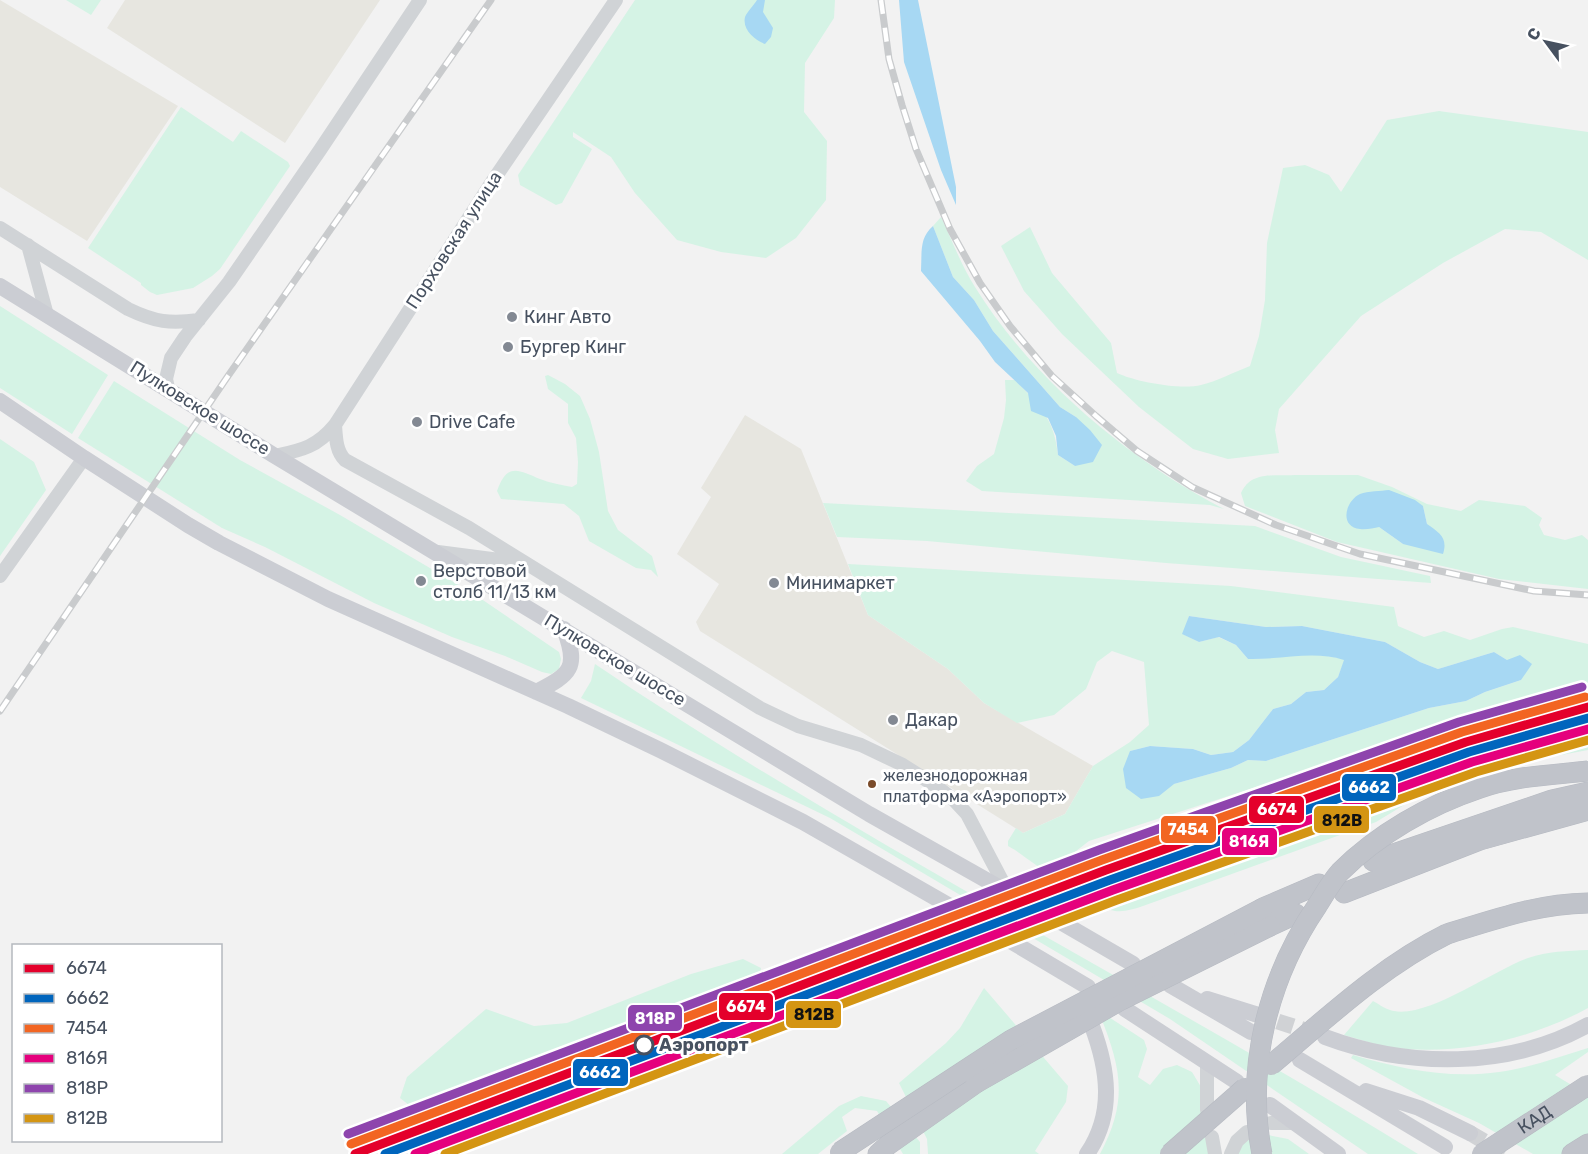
<svg xmlns="http://www.w3.org/2000/svg" width="1588" height="1154" viewBox="0 0 1588 1154" font-family="Rubik,sans-serif">
  <rect width="100%" height="100%" fill="#f2f2f2"/>
  <path fill="#e7e6e0" d="M0,0L178,106L87,241L0,187Z
    M125,0H380L285,143L107,28Z
    M745,415L801,449L868,615L948,669L984,703L1093,766L1065,814L1023,833L700,631L696,622L719,584L677,554L711,497L701,488Z"/>
  <path fill="#d5f3e5" fill-rule="evenodd" d="M66,0H101L91,15Z
    M635,0H835L834,18L805,63L804,112L827,141L826,200L796,238L766,258L721,252L677,240L635,193L611,157L573,132V137L592,149L562,203L556,205L520,185L518,175Z
    M181,107L233,142L241,131L288,162L290,166L220,269L212,276L193,288L157,295L150,292L141,285V283L88,248Z
    M1439,111L1588,132V260L1541,232L1505,229L1443,263L1361,316L1279,409L1275,430L1279,453L1228,459L1193,449L1139,407L1062,334L1024,291L1001,246L1030,227L1052,273L1111,343L1117,373C1136,382 1181,390 1201,385C1218,381 1234,372 1250,366L1259,336L1265,300L1267,243L1283,168L1305,165L1329,175L1341,192L1387,120Z
    M941,217C952,240 961,265 975,287C1032,379 1129,460 1224,509L1210,505L982,491L966,481L977,466L994,454L1004,418L1006,400L1005,380H1015C1040,406 1054,418 1058,455L1075,466L1076,417L1060,407L993,331L974,300L953,277L933,226Z
    M0,306L108,375L72,434L0,388Z
    M548,375L565,384L580,396L590,419L599,452L608,511L618,530L652,556L658,577L651,570L636,568L589,541L579,516L564,504L501,499L497,491C507,463 517,469 540,479C550,483 562,485 572,487L577,484L578,462L576,438L568,423V404L548,389L545,376Z
    M114,381L240,460L340,515L474,594L559,652L561,659L559,669L551,674L542,672L505,656L452,637L374,603L265,547L222,528L78,438Z
    M0,439L34,462L46,490L0,556Z
    M1295,475H1358L1392,487L1427,504L1461,511L1479,500L1525,506L1542,518L1539,525L1544,535L1565,540L1582,535L1588,540V589L1499,579L1337,542L1245,506L1241,493C1251,471 1273,476 1295,475ZM1423,506L1427,524L1403,544L1379,527Z
    M823,503L1255,526L1341,557L1430,576L1431,583L1166,563L927,541L837,537Z
    M848,564L1231,586L1394,607L1398,626L1424,637L1444,631L1470,640L1502,629L1513,627L1588,644V685L1477,716L1089,841L1071,855L1065,864C1070,884 1101,901 1121,899L1111,884L1468,753L1588,720V750L1477,771L1442,782L1376,822L1143,906C1134,909 1125,912 1115,911C1094,908 1035,864 1015,850L1008,846V841L1016,828L1023,833L1065,814L1093,766L1130,742L1149,725L1144,662L1112,651L1097,662L1086,689L1054,715L1017,723L984,703L948,669L868,615ZM1189,616L1266,627L1302,626L1385,642L1420,662L1438,669L1494,652L1507,660L1521,680L1485,692L1466,701L1429,708L1266,761L1248,760L1231,768L1174,784L1130,751L1150,746L1193,749L1211,755L1233,752L1249,740L1273,709L1291,704L1306,692L1324,690L1338,677L1345,659C1326,655 1306,653 1287,656C1273,657 1263,659 1248,659L1236,645L1218,637L1199,642L1183,634Z
    M595,664C860,843 1147,986 1418,1154H1368L1170,1019L830,818L581,698L591,681Z
    M1588,950V1008C1533,1038 1469,1053 1407,1049C1386,1048 1364,1041 1344,1035L1373,1001C1380,1005 1387,1010 1394,1011C1428,1018 1494,970 1528,958C1548,951 1567,951 1588,950Z
    M743,959L761,968L759,982L414,1109L400,1098L407,1077L486,1009L534,1026L567,1023L691,974Z
    M984,988L1068,1086L1066,1102L1035,1151L1039,1154H928L927,1139L899,1083L946,1043L960,1028Z
    M1098,1010L1144,1040L1147,1049L1138,1077L1150,1085L1163,1069L1177,1065L1192,1072L1201,1087L1211,1154H1100C1130,1098 1120,1065 1098,1010Z
    M1588,1048V1052L1555,1075L1588,1095V1154H1533L1479,1123L1424,1098L1351,1058L1353,1055C1400,1069 1449,1079 1499,1072C1529,1068 1559,1057 1588,1048Z
    M861,1096L886,1101L920,1142V1154H903L877,1111L855,1108L842,1117L847,1131L818,1154H782L839,1106Z
    M1263,1134L1288,1139L1309,1154H1238L1243,1142Z"/>
  <path fill="#a7d8f3" d="M757,0H765L763,12L773,28L771,37L765,44C755,40 742,30 745,17C747,12 754,5 757,0Z
    M899,0H918L956,187V205L941,170L904,62Z
    M933,226L953,277L974,300L993,331L1060,407L1076,417L1090,430L1102,445L1093,462L1075,466L1058,455L1056,436L1048,418L1031,411L1028,393L995,362L980,341L921,271C922,253 919,238 933,226Z
    M1389,490L1415,500L1423,506L1427,524C1440,533 1448,538 1443,554L1403,544L1379,527C1374,528 1366,530 1360,529C1339,527 1345,501 1360,494C1368,491 1381,491 1389,490Z
    M1189,616L1266,627L1302,626L1385,642L1420,662L1438,669L1494,652L1507,660L1520,655L1532,664L1521,680L1485,692L1466,701L1429,708L1266,761L1248,760L1231,768L1174,784L1159,796L1141,799L1126,788L1123,769L1130,751L1150,746L1193,749L1211,755L1233,752L1249,740L1273,709L1291,704L1306,692L1324,690L1338,677L1344,660C1313,650 1281,660 1248,659L1236,645L1219,637L1199,642L1182,634Z"/>
  <g fill="none" stroke-linecap="round" stroke-linejoin="round">
    <path stroke="#d0d2d5" stroke-width="16" stroke-dasharray="16 8" stroke-linecap="butt" d="M1018,898L1040,910
      M969,917L990,929
      M1255,1014L1319,1035
      M1470,1133L1505,1154"/>
    <g stroke="#b6bac2" stroke-width="21">
      <path id="highway" d="M1373,861L1552,800L1588,792
        M1344,893L1480,840L1588,810
        M1263,908L1319,884
        M1270,926L1296,914
        M1447,934C1496,919 1537,904 1588,903
        M878,1154L888,1145L976,1083
        M1572,1154L1588,1144"/>
    </g>
    <path stroke="#d0d3d6" stroke-width="14" d="M0,228L128,309C155,322 170,324 199,320
      M28,245L47,315
      M168,388L166,379L171,358L185,337L229,282L320,150L420,0
      M335,425C336,438 336,451 345,460L469,528L760,708L798,726L861,745L901,764L936,786L954,800L967,814L1008,892
      M275,456C302,450 317,447 335,425L490,185L616,0
      M438,552L522,563
      M0,576L84,458
      M1207,1062V1110
      M1271,1123H1296
      M1212,1137L1215,1154
      M1231,1154L1237,1141L1247,1132"/>
    <path stroke="#cbcdd3" stroke-width="16" d="M0,286L275,456L869,814L1018,898
      M0,401L84,458L188,525L219,543L328,599L568,706L660,750L803,822L969,917
      M536,692C571,674 579,668 564,629
      M1040,910L1133,964
      M990,929L1088,987
      M1170,985L1251,1032
      M1207,999L1255,1014
      M1125,1009L1237,1082
      M1325,1037C1408,1068 1509,1069 1588,1025
      M1300,1060L1445,1147
      M1366,1091L1419,1108L1470,1133
      M1270,1105L1338,1154
      M1087,1154C1115,1113 1108,1069 1092,1026"/>
    <use href="#highway" stroke="#c0c3ca" stroke-width="20"/>
    <g stroke="#c9cbcd" stroke-width="7">
      <path id="rail" d="M881,0L889,59L902,105L916,149L950,229L980,283L1010,326L1052,376L1096,416L1137,451L1192,487L1276,525L1360,554L1534,591L1588,595
        M0,711L228,376L491,0"/>
    </g>
    <use href="#rail" stroke="#fff" stroke-width="4.5" stroke-dasharray="14" stroke-linecap="butt"/>
    <g stroke="#b6bac2" stroke-width="21" stroke-linecap="butt">
      <g id="highway-bridge">
        <path d="M1271,1065C1327,1018 1382,966 1447,934"/>
        <path d="M976,1083L1121,1000L1270,926"/>
        <path d="M840,1152L1011,1040L1263,908"/>
        <path d="M1170,1154L1245,1088"/>
        <path d="M1262,1154C1245,1068 1268,978 1317,906C1324,895 1331,882 1340,872C1378,834 1429,805 1480,788C1514,776 1552,775 1588,771"/>
        <path id="s1" d="M1482,1154L1588,1085"/>
      </g>
    </g>
    <use href="#highway-bridge" stroke="#c0c3ca" stroke-width="20"/>
    <g stroke="#fff" stroke-width="14">
      <path id="rail-1" d="M355,1154L1106,870L1466,742L1588,707"/>
    </g>
    <g stroke="#fff" stroke-width="14">
      <path id="rail-2" d="M385,1154L1110,880L1469,752L1588,718"/>
    </g>
    <g stroke="#fff" stroke-width="14">
      <path id="rail-3" d="M351,1144L1102,860L1462,732L1585,697"/>
    </g>
    <g stroke="#fff" stroke-width="14">
      <path id="rail-4" d="M415,1154L1113,890L1472,762L1588,729"/>
    </g>
    <g stroke="#fff" stroke-width="14">
      <path id="rail-5" d="M348,1134L1099,850L1459,722L1582,687"/>
    </g>
    <g stroke="#fff" stroke-width="14">
      <path id="rail-6" d="M445,1154L1117,900L1476,772L1588,740"/>
    </g>
    <use href="#rail-1" stroke="#e4002b" stroke-width="9"/>
    <use href="#rail-2" stroke="#0065bd" stroke-width="9"/>
    <use href="#rail-3" stroke="#f26522" stroke-width="9"/>
    <use href="#rail-4" stroke="#e5007d" stroke-width="9"/>
    <use href="#rail-5" stroke="#8e44ad" stroke-width="9"/>
    <use href="#rail-6" stroke="#d49513" stroke-width="9"/>
  </g>
  <g fill="#838993" stroke="#fff" stroke-width="2">
    <circle cx="512" cy="317" r="6"/>
    <circle cx="508" cy="347" r="6"/>
    <circle cx="417" cy="422" r="6"/>
    <circle cx="421" cy="581" r="6"/>
    <circle cx="774" cy="583" r="6"/>
    <circle cx="893" cy="720" r="6"/>
  </g>
  <circle fill="#7a4b2a" stroke="#fff" stroke-width="2" cx="872" cy="784" r="5"/>
  <circle fill="#fff" stroke="#475160" stroke-width="3" cx="644" cy="1045" r="9"/>
  <g text-anchor="middle" stroke-width="6" stroke-linejoin="round" paint-order="stroke">
    <g font-size="16" fill="#475160" stroke="#fff" text-anchor="start">
      <text x="883" y="781">железнодорожная<tspan x="883" dy="21">платформа «Аэропорт»</tspan></text>
    </g>
    <g font-size="18" fill="#475160" stroke="#fff">
      <text transform="translate(454 240) rotate(-57)" y="6">Порховская улица</text>
      <text transform="translate(200 408) rotate(32)" y="6">Пулковское шоссе</text>
      <text transform="translate(615 660) rotate(31)" y="6">Пулковское шоссе</text>
      <text dy="6" stroke="none"><textPath href="#s1" startOffset="63">КАД</textPath></text>
    </g>
    <g font-size="18" fill="#475160" stroke="#fff" text-anchor="start">
      <text x="524" y="323">Кинг Авто</text>
      <text x="520" y="353">Бургер Кинг</text>
      <text x="429" y="428">Drive Cafe</text>
      <text x="433" y="577">Верстовой<tspan x="433" dy="21">столб 11/13 км</tspan></text>
      <text x="786" y="589">Минимаркет</text>
      <text x="905" y="726">Дакар</text>
    </g>
    <g font-size="18" font-weight="bold" fill="#475160" stroke="#fff" text-anchor="start">
      <text x="659" y="1051">Аэропорт</text>
    </g>
  </g>
  <g stroke="#fff" stroke-width="2">
    <rect x="1341" y="773" width="56" height="29" rx="6" fill="#0065bd"/>
    <rect x="1248" y="795" width="57" height="29" rx="6" fill="#e4002b"/>
    <rect x="1313" y="805" width="57" height="29" rx="6" fill="#d49513"/>
    <rect x="1160" y="815" width="57" height="29" rx="6" fill="#f26522"/>
    <rect x="1221" y="827" width="57" height="29" rx="6" fill="#e5007d"/>
    <rect x="718" y="992" width="56" height="29" rx="6" fill="#e4002b"/>
    <rect x="785" y="1000" width="57" height="29" rx="6" fill="#d49513"/>
    <rect x="627" y="1004" width="56" height="28" rx="6" fill="#8e44ad"/>
    <rect x="572" y="1058" width="57" height="29" rx="6" fill="#0065bd"/>
  </g>
  <g font-size="16" text-anchor="middle" font-weight="bold" fill="#fff">
    <text x="1369" y="793">6662</text>
    <text x="1277" y="815">6674</text>
    <text x="1188" y="835">7454</text>
    <text x="1249" y="847">816Я</text>
    <text x="746" y="1012">6674</text>
    <text x="655" y="1024">818Р</text>
    <text x="600" y="1078">6662</text>
  </g>
  <g font-size="16" text-anchor="middle" font-weight="bold" fill="#111">
    <text x="1342" y="826">812В</text>
    <text x="814" y="1020">812В</text>
  </g>
  <rect x="12" y="944" width="210" height="198" fill="#ffffff" stroke="#b5b9bf" stroke-width="1.5"/>
  <rect x="24" y="964" width="30" height="9" fill="#e4002b" stroke="#b5b9bf" stroke-width="1.5"/>
  <text x="66" y="974" font-size="18" fill="#475160">6674</text>
  <rect x="24" y="994" width="30" height="9" fill="#0065bd" stroke="#b5b9bf" stroke-width="1.5"/>
  <text x="66" y="1004" font-size="18" fill="#475160">6662</text>
  <rect x="24" y="1024" width="30" height="9" fill="#f26522" stroke="#b5b9bf" stroke-width="1.5"/>
  <text x="66" y="1034" font-size="18" fill="#475160">7454</text>
  <rect x="24" y="1054" width="30" height="9" fill="#e5007d" stroke="#b5b9bf" stroke-width="1.5"/>
  <text x="66" y="1064" font-size="18" fill="#475160">816Я</text>
  <rect x="24" y="1084" width="30" height="9" fill="#8e44ad" stroke="#b5b9bf" stroke-width="1.5"/>
  <text x="66" y="1094" font-size="18" fill="#475160">818Р</text>
  <rect x="24" y="1114" width="30" height="9" fill="#d49513" stroke="#b5b9bf" stroke-width="1.5"/>
  <text x="66" y="1124" font-size="18" fill="#475160">812В</text>
  <g transform="translate(1546 42) rotate(303)" stroke="#ffffff" stroke-width="4.5" paint-order="stroke">
  <path d="M0-4.5L10 22L0 15L-10 22Z" fill="#475160"/>
  <text y="-9" font-size="16" font-weight="bold" text-anchor="middle" fill="#475160">С</text>
  </g>
</svg>
